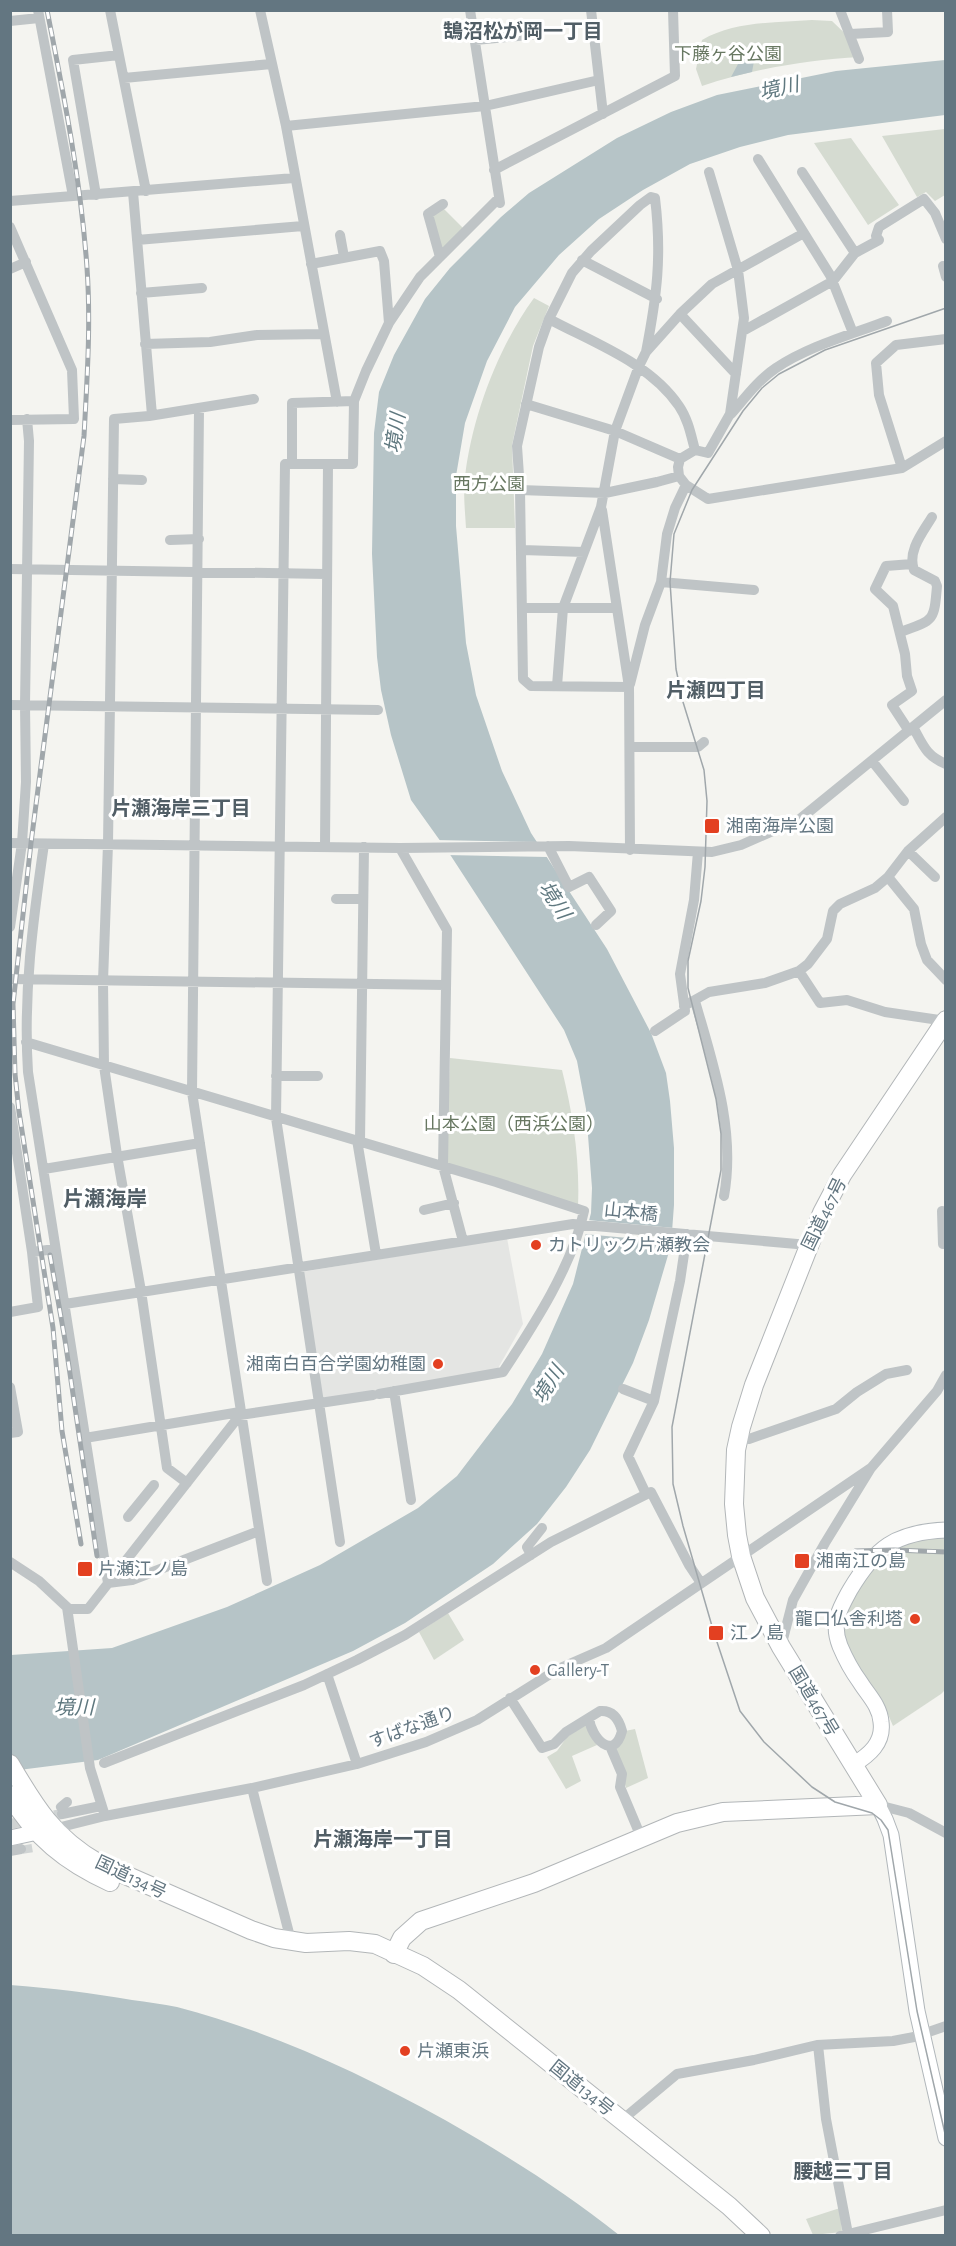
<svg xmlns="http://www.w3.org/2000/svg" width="956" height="2246" viewBox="0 0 956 2246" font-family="'Alegreya Sans','Noto Sans JP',sans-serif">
  <rect width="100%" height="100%" fill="#f4f4f0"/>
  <path fill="#e4e5e3" d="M507,1238L523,1324L497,1370L325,1400L322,1397L302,1272Z"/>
  <path fill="#d5dbd1" d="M812,20L832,21L859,47L860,57C806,60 753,69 702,86L696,69L702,40C735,21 775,23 812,20Z
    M945,129V195L935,201L926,192L917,197L882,136Z
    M851,138L899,205L868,225L814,143Z
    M442,207L465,230L442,253L432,217Z
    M534,298L549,306L533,346L512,445L515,528H466C465,511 463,493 465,477C472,417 498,347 534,298Z
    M450,1058L562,1070C573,1114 580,1160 578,1206L446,1164Z
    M945,1536L946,1689L941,1694L893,1726C889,1717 886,1708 881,1700C868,1678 848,1659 842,1633C839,1618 847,1606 854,1594C880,1551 895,1540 945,1536Z
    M448,1613L464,1640L434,1660L419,1632Z
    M585,1725L597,1745L572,1756L581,1781L566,1789L547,1757L557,1751L567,1737Z
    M635,1729L648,1778L626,1788L616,1748L625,1731Z
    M840,2208L842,2232L813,2235L806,2219Z"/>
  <path fill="#b6c4c7" d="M749,51L755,56L752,72L731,77L738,64V56L741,52Z
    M945,60V115L788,135L740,147L690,164L643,190L599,219L559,255L515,307L487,361L465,423L456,476V526L466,643L476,695L502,771L531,833L607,949L651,1033L666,1073L670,1101L674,1148V1205L671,1245L649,1320L633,1363L590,1450L566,1487L537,1524L493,1564L405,1623L353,1651L98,1760L11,1771V1655L112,1648L227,1607L320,1565L418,1508L457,1476L512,1404L542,1354L573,1284L591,1213L592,1188L586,1109L577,1061L564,1030L451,856L411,800L391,735L381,690L377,657L372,554L374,433L379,392L394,355L425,299L450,268L501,217L529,193L617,138L671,112L717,95L836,71Z
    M10,1985C52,1988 92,1993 132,2000C147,2002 163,2004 177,2007C272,2032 360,2073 445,2120C506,2155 564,2191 619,2235H11Z"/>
  <path fill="#f4f4f0" d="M435,840L537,842L548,857L446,855Z
    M587,1220L674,1228L672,1242L584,1234Z"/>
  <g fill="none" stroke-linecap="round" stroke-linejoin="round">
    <path stroke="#d0d4d4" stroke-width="10" stroke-dasharray="10 5" stroke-linecap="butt" d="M10,1824L62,1814
      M24,1830L28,1853"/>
    <g stroke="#b1b7bb" stroke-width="17">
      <path id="secondary" d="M853,1765C869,1755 884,1743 881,1722C880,1706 868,1695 860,1682C852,1671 845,1658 840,1646C831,1623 839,1610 850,1590C875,1548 895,1532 946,1530
        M878,1805L885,1819L891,1835L917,2011L946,2138
        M10,1838L47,1830"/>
    </g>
    <g stroke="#b2b6b8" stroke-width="20">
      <path id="highway" d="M10,1764C35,1807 54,1838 98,1863L251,1930L274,1938L306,1943L349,1941L375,1944L423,1966L459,1990L729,2206L761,2236
        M10,1795C35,1837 66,1862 110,1882
        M394,1954L402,1938L421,1921L534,1883L677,1823L723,1812L878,1805L781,1647L755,1598L741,1556L737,1535L734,1504L736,1450L741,1427L754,1385L822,1213L842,1175L946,1020"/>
    </g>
    <path stroke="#bfc4c6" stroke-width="10" d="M110,10L146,191
      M260,10L286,126L337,402
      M470,10L500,203
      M591,10L603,114
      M840,10L859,59
      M10,21L39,18
      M850,34L888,32L887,10
      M475,40L538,34
      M124,78L271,64
      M286,126L485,106L599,80
      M758,159L830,275L853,333
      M494,170L675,76L673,10
      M709,172L738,270L744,318L730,414L708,453L695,450L680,459L678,467L679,476L686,485L708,499L902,468L946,441
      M802,172L855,253
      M133,192L152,415
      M96,195L73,60L119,55
      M73,196L294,178
      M10,201L73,196L38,10
      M10,227L72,370L74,419L10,420
      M340,235L344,257
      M137,240L303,226
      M440,257L428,214L443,204
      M582,260L657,299
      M311,264L380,251L384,261L389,323
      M946,266H943L946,277
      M10,269L26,262
      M141,293L202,288
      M680,314L736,374
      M549,319C594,343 650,363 679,406C688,419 691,435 695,450
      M743,331L833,281L855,253L879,240L876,236L879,227L924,199L935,213L946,239
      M145,344L210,342L257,335L324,334
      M526,404L615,431L680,459
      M199,409L192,1092L267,1581
      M731,414C745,398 758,380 776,368C809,346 850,335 887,321
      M292,464V403L354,401
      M902,468L879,395L876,363L896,345L946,339
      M113,479L142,480
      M520,490L605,493L657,482L679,476
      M602,510L629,687L630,850
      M170,540L199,539
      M522,550L584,552
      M10,569L326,574
      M661,582L667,534L675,508L686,485
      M522,608H616
      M900,632C934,620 934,622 937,586L935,581L914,570C907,551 923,532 932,517
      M630,684L645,625L661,582L754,590
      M557,686L563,608L601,507L615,431L639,366L646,352L680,314L712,284L804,233
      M629,687L531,686L523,679L520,490L517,446L539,347L549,319L572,273L591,251L640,205L651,197L655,198C662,256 657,295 646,352
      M10,705L378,710
      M913,727C923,745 926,756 946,764
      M909,731L892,705L912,691L907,676L905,654L893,606L875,589L886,566L912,564
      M630,747H698L704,742
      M872,761L904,801
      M10,843L400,848L569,846L712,852L741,845L800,819L946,700
      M44,844C33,920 23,994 28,1072L108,1583
      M548,846L569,887L589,877L611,911L596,925
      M325,847L328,464
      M400,848L447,930L443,1166L463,1241
      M908,851L935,877
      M888,877L914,909L921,944L927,960L946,980
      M336,899H362
      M10,927L22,843L26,782L25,705L29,441L27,419
      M799,971L820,1003L847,1000L885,1012L946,1021
      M10,979L445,985
      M695,1001C713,1064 736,1130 724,1196
      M684,1006L709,992L765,983L799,971L808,964L827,939L833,911L840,904L875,888L888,877L908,851L946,817
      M655,1031L685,1011L680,974L694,900L698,852
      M26,1042L496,1182L584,1211C573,1265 533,1326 503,1372L379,1394
      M276,1076H318
      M10,1107L32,1252L38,1307L10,1312
      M357,1140L376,1254
      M360,1141L364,847
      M44,1169L200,1143
      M424,1210L454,1203
      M942,1211L943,1244
      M32,1252L55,1249
      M65,1304L573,1224L808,1245
      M10,1387L18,1432L10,1433
      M623,1389L654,1401L628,1456L646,1494
      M394,1391L411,1500
      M654,1401L680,1281L687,1234
      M85,1438L240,1412
      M739,1439H749L836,1409L857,1392L886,1374L907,1370
      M187,1483L167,1468L141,1291L117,1155L104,1066L103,981L108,844L114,419L149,416L254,399
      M128,1517L154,1485
      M340,1542L276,1118L285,464H353L354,401L366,371L389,323L420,277L499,198
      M531,1555L527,1547L542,1528
      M10,1562L39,1581L69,1609H88L240,1415L373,1395
      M108,1583L132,1580L259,1531
      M67,1607L90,1768L105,1816
      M781,1647L793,1600L825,1543L871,1468L937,1391L946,1375
      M327,1674L357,1764
      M510,1698L542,1748L554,1744L566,1732L600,1711C613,1710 619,1719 622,1731C614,1762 591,1738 589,1718
      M610,1746L622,1774L620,1787L641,1837
      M104,1763L304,1685L357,1660L405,1635L551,1542L651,1492L689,1565L701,1583
      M252,1788L291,1941
      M878,1805L909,1813L946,1833
      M65,1813L61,1807L67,1802
      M62,1814L101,1806
      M53,1829L105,1816L252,1788L357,1764L426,1742L477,1720L558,1669L606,1648L871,1468
      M10,1851L21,1849
      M818,2045L826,2119L848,2234
      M622,2120L677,2074L754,2060L817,2045L893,2041L914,2037L946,2026
      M840,2236L946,2210"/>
    <use href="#secondary" stroke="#fff" stroke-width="15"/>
    <use href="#highway" stroke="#fff" stroke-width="18"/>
    <path stroke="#a0a7ab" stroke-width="1.5" d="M946,308L825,350L779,374L762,388L743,411L692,490L674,534L670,582L676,669L683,702L704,770L707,801L705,867L701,901L688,961V988L716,1099L721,1134V1170L672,1427L673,1484L683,1526L714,1633L740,1711L764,1742L812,1787L835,1802L872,1813L881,1820L888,1830L917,2011L946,2138"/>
    <g stroke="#a0a7ab" stroke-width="5">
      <path id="rail" d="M47,10C64,96 81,181 87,268C91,324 87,380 84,436L31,843L13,1004L15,1074L19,1112L53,1328L62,1431L81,1544
        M50,1255L65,1340L97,1556
        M855,1551L894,1550L946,1552"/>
    </g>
    <use href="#rail" stroke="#fff" stroke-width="3" stroke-dasharray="9" stroke-linecap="butt"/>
  </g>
  <g fill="#e34021" stroke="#fff" stroke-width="2">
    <rect x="704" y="818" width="16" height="16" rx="3"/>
    <circle cx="536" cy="1245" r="6"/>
    <circle cx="438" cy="1364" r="6"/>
    <rect x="794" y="1553" width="16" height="16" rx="3"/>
    <rect x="77" y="1561" width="16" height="16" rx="3"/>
    <circle cx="915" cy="1619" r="6"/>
    <rect x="708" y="1625" width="16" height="16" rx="3"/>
    <circle cx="535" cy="1670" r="6"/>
    <circle cx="405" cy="2051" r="6"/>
  </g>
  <g text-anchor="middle" stroke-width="6" stroke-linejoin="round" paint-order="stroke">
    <g font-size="18" fill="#687862" stroke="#fff">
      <text x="728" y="60">下藤ヶ谷公園</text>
      <text x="489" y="490">西方公園</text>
      <text x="514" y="1130">山本公園（西浜公園）</text>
    </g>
    <g font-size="18" fill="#637681" stroke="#fff" text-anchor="start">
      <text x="726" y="832">湘南海岸公園</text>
      <text x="548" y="1251">カトリック片瀬教会</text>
      <text x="426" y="1370" text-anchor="end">湘南白百合学園幼稚園</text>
      <text x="816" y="1567">湘南江の島</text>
      <text x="98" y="1575">片瀬江ノ島</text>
      <text x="903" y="1625" text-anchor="end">龍口仏舎利塔</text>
      <text x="730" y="1639">江ノ島</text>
      <text x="547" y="1676">Gallery-T</text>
      <text x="417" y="2057">片瀬東浜</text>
    </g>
    <g font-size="18" fill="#637681" stroke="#fff">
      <text transform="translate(631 1212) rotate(6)" y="6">山本橋</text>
      <text transform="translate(824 1214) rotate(-64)" y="6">国道467号</text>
      <text transform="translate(814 1701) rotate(59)" y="6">国道467号</text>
      <text transform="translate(412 1727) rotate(-20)" y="6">すばな通り</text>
      <text transform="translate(131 1877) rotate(25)" y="6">国道134号</text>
      <text transform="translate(582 2088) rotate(39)" y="6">国道134号</text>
    </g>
    <g font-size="20" font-weight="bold" fill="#515e66" stroke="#fff">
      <text x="523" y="38">鵠沼松が岡一丁目</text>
      <text x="716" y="697">片瀬四丁目</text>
      <text x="181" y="815">片瀬海岸三丁目</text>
      <text x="383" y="1846">片瀬海岸一丁目</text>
      <text x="843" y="2178">腰越三丁目</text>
    </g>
    <g font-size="20" font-style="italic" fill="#5f787f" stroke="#fff">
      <text transform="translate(779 88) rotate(-13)" y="7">境川</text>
      <text transform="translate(395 433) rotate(-82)" y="7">境川</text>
      <text transform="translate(555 900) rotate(57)" y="7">境川</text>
      <text transform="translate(548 1384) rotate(-58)" y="7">境川</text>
      <text x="74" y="1714">境川</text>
    </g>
    <g font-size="21" font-weight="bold" fill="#515e66" stroke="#fff">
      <text x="105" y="1206">片瀬海岸</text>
    </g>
  </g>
  <rect width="956" height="2246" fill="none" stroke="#637681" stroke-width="24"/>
</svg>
